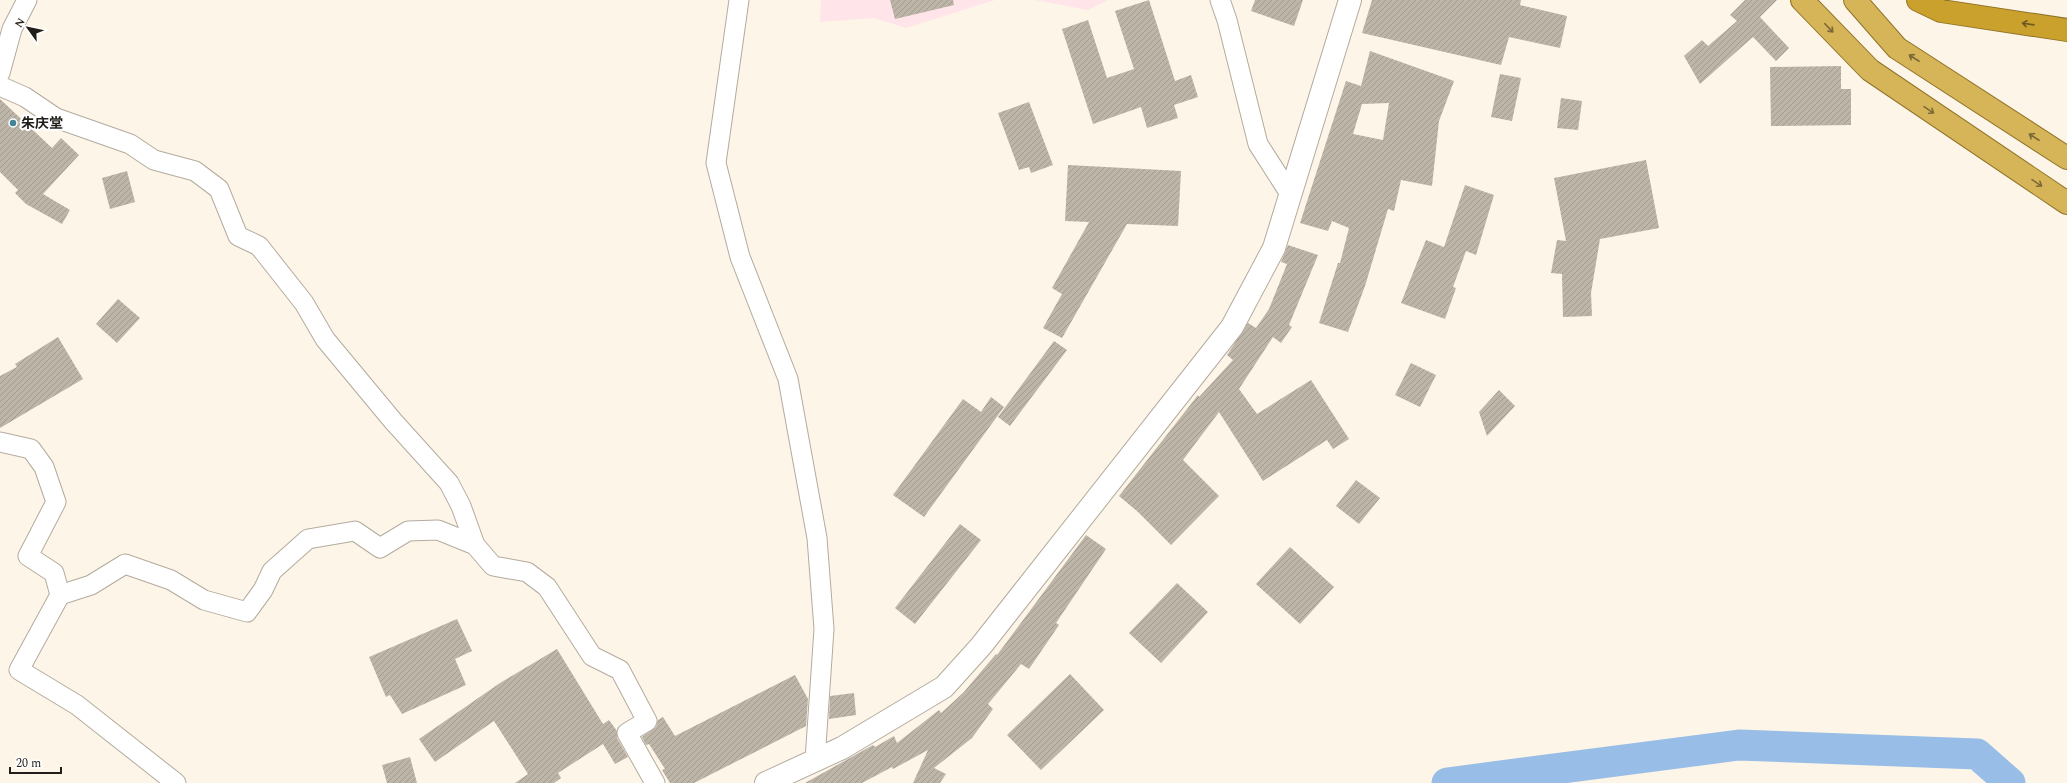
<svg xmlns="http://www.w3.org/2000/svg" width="2067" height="783" viewBox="0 0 2067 783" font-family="Spectral,'Noto Sans SC',serif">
  <defs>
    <pattern id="building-hatch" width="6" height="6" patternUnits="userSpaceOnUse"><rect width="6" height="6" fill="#bdb5a8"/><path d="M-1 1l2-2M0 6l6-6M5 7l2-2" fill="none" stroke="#a29b90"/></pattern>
  </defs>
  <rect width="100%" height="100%" fill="#fdf5e7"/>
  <path fill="#ffe4e9" d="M821,0H995L906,28L874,18L820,22Z
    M1035,0H1108L1088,10Z"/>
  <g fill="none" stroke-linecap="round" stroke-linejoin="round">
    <path stroke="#98bde7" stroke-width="31" d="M1447,783L1739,745L1977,754L2010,783"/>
  </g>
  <path fill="url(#building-hatch)" fill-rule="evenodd" d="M890,0H953L954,5L895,19Z
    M1149,0L1175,81L1191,75L1198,97L1174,105L1178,118L1147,128L1141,107L1093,124L1062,29L1088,20L1107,78L1134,69L1115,11Z
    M1255,0H1303L1294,26L1251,11Z
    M1372,0H1521L1520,5L1567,16L1560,48L1509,37L1501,65L1362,33Z
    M1745,0H1777L1760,17L1789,48L1776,61L1753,37L1700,84L1684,56L1702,40L1708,46L1737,21L1730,15Z
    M1370,51L1454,81L1439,121L1432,186L1401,180L1394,211L1388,209L1365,286L1348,332L1319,323L1338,263H1340L1349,228L1332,221L1328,231L1300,223L1346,81L1361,86ZM1389,103L1383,140L1353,134L1362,104Z
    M1841,66V89H1851V125L1771,126L1770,67Z
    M1500,74L1521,78L1512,121L1491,117Z
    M1561,98L1582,101L1578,130L1557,128Z
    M0,99L52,148L61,138L79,155L43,194L70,210L62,224L26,204L15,193L18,190L0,172Z
    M1029,102L1053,165L1031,173L1029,167L1019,170L998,113Z
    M1646,160L1659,228L1600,239L1591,293L1592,316L1563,317L1562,274L1551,273L1557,240L1566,241L1554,178Z
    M1068,165L1181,171L1178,226L1127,224L1062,338L1043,328L1062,294L1052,288L1089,222L1065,221Z
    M127,171L135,202L110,209L102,178Z
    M1465,185L1494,195L1476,255L1466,251L1453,287L1456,288L1445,319L1401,303L1426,240L1444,247Z
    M1288,245L1318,255L1289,325L1292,327L1281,343L1273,337L1239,389L1257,414L1311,380L1349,439L1333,449L1327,440L1263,481L1219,412L1183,460L1219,496L1171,545L1138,512L1119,496L1198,395L1199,397L1233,360L1227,355L1248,323L1256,328L1269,309L1287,264L1281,262Z
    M118,299L140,318L117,343L96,324Z
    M58,337L83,379L0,428V376L17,367L15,364Z
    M1054,341L1067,350L1010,426L998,417Z
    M1411,363L1436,375L1420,407L1395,395Z
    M1499,390L1515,406L1487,436L1479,412Z
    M991,397L1004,407L924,517L893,495L963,399L981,412Z
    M1356,480L1380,498L1359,524L1336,506Z
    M960,524L981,540L915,624L895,608Z
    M1086,535L1106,549L1056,623L1059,625L1029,669L1021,664L988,704L993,709L972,738L934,768L946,774L940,783H913L928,750L893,769L892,767L862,783H805L873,745L875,747L894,736L897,743L939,710L941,713L963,693L996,654L997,655Z
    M1290,547L1334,587L1300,624L1256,584Z
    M1177,583L1208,612L1161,663L1129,633Z
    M457,619L472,651L455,659L466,685L402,714L390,695L386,697L369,657Z
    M557,649L603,724L609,720L617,731V738L628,757L615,764L603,744L558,773L561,778L554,783H515L528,774L494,721L435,762L419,739L500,683Z
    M1070,674L1104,710L1041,770L1007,735Z
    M795,675L808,699L806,726L694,783H670L662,770L665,769L649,744L646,745L642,737L656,727L658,720L663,717L675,736Z
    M854,693L856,715L829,719L830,696Z
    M410,757L417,783H387L382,765Z"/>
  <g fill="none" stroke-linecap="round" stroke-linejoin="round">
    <g stroke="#b3ab9e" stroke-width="21">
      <path id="minor" d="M739,0L716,163L740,257L788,379L817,538L824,629L815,760
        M1220,0L1227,20L1258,144L1290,194
        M0,73L12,29L27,0
        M0,86L25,97L56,118L130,144L154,160L195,171L219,189L238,236L259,246L304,303L325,339L393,421L449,483L461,506L475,545L493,566L527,572L547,587L592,656L620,670L647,721L627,733L655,783
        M0,442L31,449L44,467L56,502L28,556L54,573L60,595
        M176,783L77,705L19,670L60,595L91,585L125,564L171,580L204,600L247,612L263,590L272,571L308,539L355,531L380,548L408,531L438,530L475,545"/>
    </g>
    <g stroke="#b3ab9e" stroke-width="24">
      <path id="tertiary" d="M766,783L842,748L944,687L981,646L1232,327L1274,248L1350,0"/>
    </g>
    <g stroke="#907327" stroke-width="24">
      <path id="trunk" d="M1802,0L1870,70L2067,203
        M1855,0L1897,48L2067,158"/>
    </g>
    <g stroke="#907327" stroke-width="24">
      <path id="motorway" d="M1918,0L1941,11L2067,30"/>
    </g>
    <use href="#minor" stroke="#fff" stroke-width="19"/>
    <use href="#tertiary" stroke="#fff" stroke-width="22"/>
    <use href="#trunk" stroke="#d6b458" stroke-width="22"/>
    <use href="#motorway" stroke="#cba12e" stroke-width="22"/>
  </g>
  <defs><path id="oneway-shaft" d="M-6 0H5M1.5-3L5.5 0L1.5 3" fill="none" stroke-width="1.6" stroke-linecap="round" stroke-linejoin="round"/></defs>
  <use stroke="#6d5922" href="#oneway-shaft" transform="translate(2028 24) rotate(-172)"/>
  <g stroke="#7c6938">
    <use href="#oneway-shaft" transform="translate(1829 28) rotate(46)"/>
    <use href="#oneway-shaft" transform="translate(1914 58) rotate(-147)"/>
    <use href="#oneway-shaft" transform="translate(1929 110) rotate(34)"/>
    <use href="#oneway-shaft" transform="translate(2034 137) rotate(-147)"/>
    <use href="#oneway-shaft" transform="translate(2037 183) rotate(34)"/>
  </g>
  <circle fill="#448398" stroke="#fff" stroke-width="1.5" cx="13" cy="123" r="4"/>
  <g text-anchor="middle" stroke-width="4" stroke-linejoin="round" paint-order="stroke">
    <g font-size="14" font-weight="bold" fill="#211e19" stroke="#fff" text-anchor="start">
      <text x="21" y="128">朱庆堂</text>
    </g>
  </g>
  <g transform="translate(28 28) rotate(303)" stroke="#ffffff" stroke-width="3" paint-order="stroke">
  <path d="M0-3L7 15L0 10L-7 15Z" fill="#211e19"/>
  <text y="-6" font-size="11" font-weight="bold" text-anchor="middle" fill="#211e19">N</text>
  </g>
  <path d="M10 767v6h51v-6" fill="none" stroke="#211e19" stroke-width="2"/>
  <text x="16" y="767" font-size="12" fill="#211e19" stroke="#ffffff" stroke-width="3" paint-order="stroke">20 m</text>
</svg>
